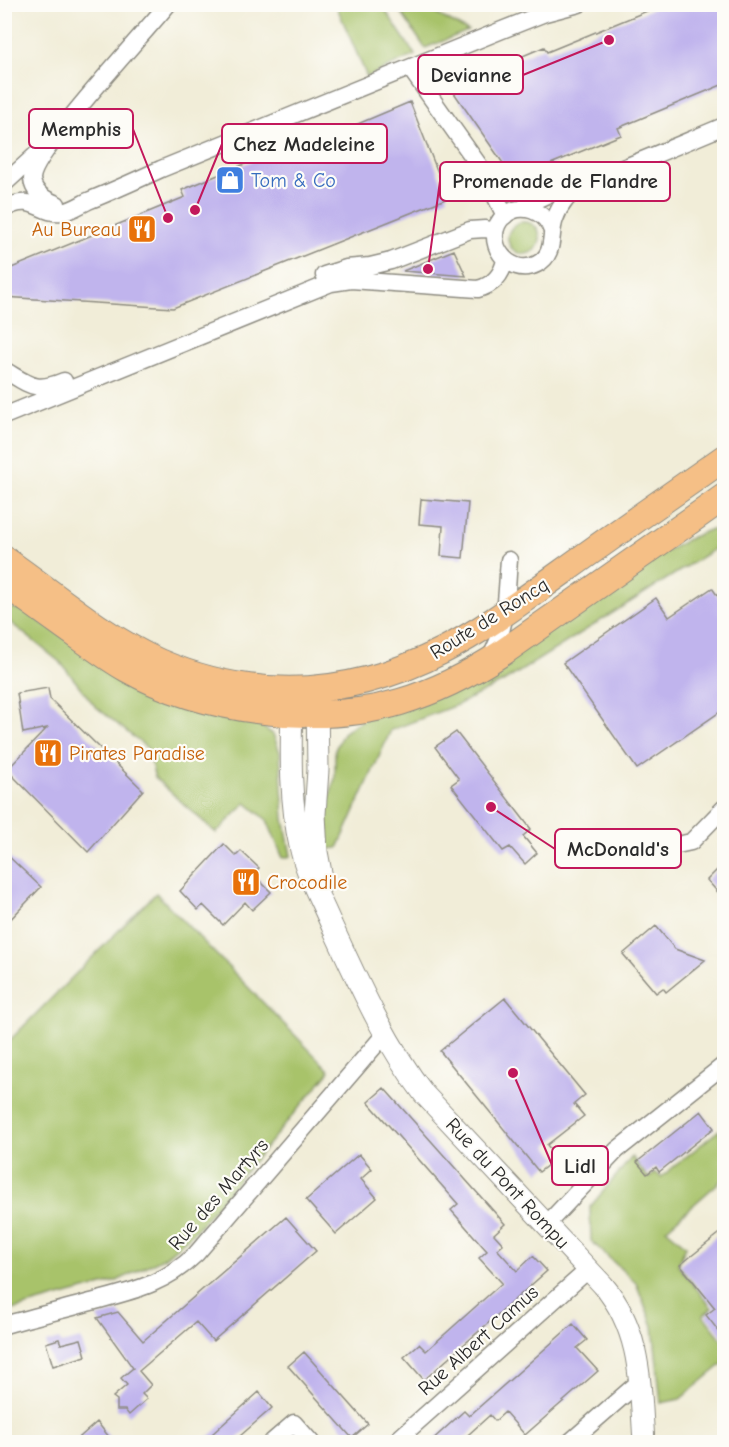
<svg xmlns="http://www.w3.org/2000/svg" width="729" height="1447" viewBox="0 0 729 1447" font-family="'Comic Neue',sans-serif">
  <rect width="100%" height="100%" fill="#fdfcf7"/>
  <filter id="ink" filterUnits="userSpaceOnUse"><feTurbulence type="fractalNoise" baseFrequency=".0167" numOctaves="2"/><feDisplacementMap in="SourceGraphic" scale="12" xChannelSelector="R" yChannelSelector="G"/><feConvolveMatrix kernelMatrix="1 2 1 2 8 2 1 2 1" color-interpolation-filters="sRGB"/></filter>
  <filter id="wash" filterUnits="userSpaceOnUse"><feTurbulence type="fractalNoise" baseFrequency=".008" numOctaves="4" result="noise"/><feDisplacementMap in="SourceGraphic" scale="24" xChannelSelector="R" yChannelSelector="G"/><feGaussianBlur stdDeviation="1.35" result="paint"/><feColorMatrix in="noise" values="0 0 0 0 0 0 0 0 0 0 0 0 0 0 0 0 0 1.4 0 .05"/><feComposite in="paint" operator="in"/></filter>
  <g filter="url(#wash)">
    <rect width="100%" height="100%" fill="#f1edd8"/>
    <path fill="#a8c36a" stroke="#6a774a" stroke-width="1.5" d="M336,5H382L415,55L367,77Z
      M396,5H420L468,31L425,48Z
      M508 238a16 16 0 1 1 32 0a16 16 0 1 1-32 0Z
      M709,530H724V543L503,682L459,704L391,730L338,848L327,849L326,810L335,778V750L343,733L357,723L692,537Z
      M7,607L23,610L143,690L192,710L256,723L273,734L280,752L284,819L291,856L283,858L267,820L246,803L216,833L155,778L147,748L95,706L61,663L5,618L4,609Z
      M156,893L330,1071L196,1230L165,1257L117,1281L5,1312V1045Z
      M719,1130L724,1153V1178L666,1229L686,1246L678,1265L712,1308L703,1315L724,1342V1363L680,1399L661,1403L653,1326L636,1283L591,1241L590,1207L632,1157L648,1178L656,1173L661,1177Z"/>
    <g id="blocks">
      <path fill="#c0b4ed" d="M664,4H724V84L618,128L621,135L514,179L450,87L544,47L547,52Z
        M410,102L448,198L173,308L4,297V271L185,197L182,190L312,136L315,142Z
        M454,250L466,276L403,271Z
        M421,499L468,503L463,558L441,556L443,526L419,524Z
        M712,588L724,605V709L637,769L563,663L656,598L669,617Z
        M48,688L50,699L143,790L88,852L7,770L47,728L23,733L17,693Z
        M456,732L531,829L523,836L537,853L525,864L510,847L503,851L451,785L459,779L435,747Z
        M224,844L236,856L241,851L259,868L253,874L271,892L252,910L245,902L223,925L203,905L198,910L180,891Z
        M4,852L41,887L4,926Z
        M724,863V899L707,880Z
        M656,926L675,949L705,960L666,992L663,988L656,993L623,954Z
        M505,998L585,1095L574,1104L584,1116L547,1145L557,1158L539,1172L440,1051Z
        M384,1088L505,1224L494,1234L503,1244L497,1249L517,1271L533,1256L547,1271L424,1380L404,1357L419,1344L426,1351L502,1283L479,1258L487,1251L451,1210L458,1204L368,1102Z
        M701,1111L714,1128L659,1172L656,1167L647,1174L637,1162Z
        M359,1154L372,1169L361,1179L377,1198L336,1234L306,1200Z
        M286,1217L316,1251L213,1341L196,1322L139,1371L151,1385L142,1394L147,1399L129,1415L125,1410H117V1400L113,1397L127,1385L121,1378L133,1368L97,1318L118,1312L143,1341Z
        M724,1230V1338L706,1315L715,1308L680,1265Z
        M573,1324L587,1340L577,1348L598,1371L525,1435L505,1412L495,1421L490,1415L459,1443H429L464,1411L469,1416Z
        M59,1339L61,1344L81,1339L86,1356L53,1366L46,1343Z
        M304,1352L368,1424L352,1438L288,1366Z
        M259,1392L272,1408L232,1443H202Z
        M97,1422L114,1443H73Z"/>
    </g>
  </g>
  <g filter="url(#ink)">
    <use href="#blocks" fill-opacity="0" stroke="#8e8c82" stroke-width="1.5"/>
    <g fill="none" stroke-linecap="round" stroke-linejoin="round">
      <g stroke="#8e8c82" stroke-width="19">
        <path id="minor" d="M410,68L483,171L505,216
          M4,184L39,152
          M57,204C46,200 33,193 32,179C32,153 145,33 168,4
          M523,208C548,190 572,188 600,177C642,161 683,143 724,126
          M4,209C33,192 39,215 62,212C71,211 80,205 88,201C113,191 137,180 161,169L502,30L545,13L579,4
          M552,231C546,211 521,201 504,216C480,238 508,279 537,264C556,254 549,235 555,219C560,204 571,192 584,183
          M324,275L346,268L370,266L391,261L470,230L485,229L495,231
          M4,370C30,385 35,393 64,381
          M4,416L331,283L351,280L478,289C493,285 502,275 505,260
          M489,659C508,630 506,594 509,560
          M650,851L691,842L724,808
          M546,1225L617,1150L724,1065
          M4,1325C33,1317 62,1310 91,1302C132,1291 164,1285 196,1254L385,1034
          M272,1442L294,1423L311,1442
          M395,1442L589,1269
          M570,1442L639,1382"/>
      </g>
      <g stroke="#8e8c82" stroke-width="23">
        <path id="tertiary" d="M292,699C291,747 289,799 300,846C306,874 321,900 332,926C359,984 385,1043 424,1094L603,1285C642,1331 640,1385 644,1442
          M317,699L318,770L315,814L317,852L323,883"/>
      </g>
      <g stroke="#8e8c82" stroke-width="28">
        <path id="primary" d="M4,559C52,592 106,639 159,662C255,703 351,698 444,650C485,629 523,600 561,573C615,534 670,496 724,458
          M4,583C28,600 51,617 75,634C92,646 109,659 127,669C201,711 318,727 400,702C437,691 470,674 502,653L724,497"/>
      </g>
      <use href="#minor" stroke="#fff" stroke-width="16"/>
      <use href="#tertiary" stroke="#fff" stroke-width="21"/>
      <use href="#primary" stroke="#f5bf86" stroke-width="26"/>
    </g>
  </g>
  <defs>
    <g id="shop-square" transform="scale(1.5)"><rect x="-9" y="-9" width="18" height="18" rx="4" fill="#3f7fe0" stroke="#fdfcf7"/><path d="M-5-2.5h2.3a2.7 3.5 0 0 1 5.4 0H5L5.5 6h-11ZM-1.5-2.5h3a1.5 2.3 0 0 0-3 0Z" fill="#fff"/></g>
    <g id="restaurant-square" transform="scale(1.5)"><rect x="-9" y="-9" width="18" height="18" rx="4" fill="#e8710a" stroke="#fdfcf7"/><path d="M-5-6h1v4h1v-4h1v4h1v-4h1v5L-1.5 .5V6h-2V.5L-5-1ZM5-6V6H3V1.5H1.5Q1.5-4 5-6Z" fill="#fff"/></g>
  </defs>
  <g fill-rule="evenodd">
    <use href="#shop-square" x="230" y="180"/>
    <use href="#restaurant-square" x="142" y="229"/>
    <use href="#restaurant-square" x="48" y="753"/>
    <use href="#restaurant-square" x="246" y="882"/>
  </g>
  <g text-anchor="middle" stroke-width="4.5" stroke-linejoin="round" paint-order="stroke">
    <g font-size="20" fill="#366cbe" stroke="#fdfcf7" text-anchor="start">
      <text x="251" y="187">Tom &amp; Co</text>
    </g>
    <g font-size="20" fill="#c56008" stroke="#fdfcf7" text-anchor="start">
      <text x="121" y="236" text-anchor="end">Au Bureau</text>
      <text x="69" y="760">Pirates Paradise</text>
      <text x="267" y="889">Crocodile</text>
    </g>
    <g font-size="20" fill="#2b2b2b" stroke="#fdfcf7">
      <text transform="translate(489 618) rotate(-32)" y="7">Route de Roncq</text>
      <text transform="translate(508 1183) rotate(47)" y="7">Rue du Pont Rompu</text>
      <text transform="translate(218 1194) rotate(-49)" y="7">Rue des Martyrs</text>
      <text transform="translate(478 1340) rotate(-42)" y="7">Rue Albert Camus</text>
    </g>
  </g>
  <path fill="none" stroke="#c2185b" stroke-width="2" d="M609 40L523 75M168 218L133 129M195 210L222 144M428 269L440 181M491 807L555 849M513 1073L552 1165"/>
  <g fill="#c2185b" stroke="#fdfcf7" stroke-width="2">
    <circle cx="609" cy="40" r="6"/>
    <circle cx="168" cy="218" r="6"/>
    <circle cx="195" cy="210" r="6"/>
    <circle cx="428" cy="269" r="6"/>
    <circle cx="491" cy="807" r="6"/>
    <circle cx="513" cy="1073" r="6"/>
  </g>
  <g fill="#fdfcf7" stroke="#c2185b" stroke-width="2">
    <rect x="418" y="55" width="105" height="39" rx="6"/>
    <rect x="29" y="109" width="104" height="39" rx="6"/>
    <rect x="222" y="124" width="165" height="39" rx="6"/>
    <rect x="440" y="162" width="230" height="39" rx="6"/>
    <rect x="555" y="829" width="126" height="39" rx="6"/>
    <rect x="552" y="1146" width="56" height="39" rx="6"/>
  </g>
  <g font-size="21" text-anchor="middle" font-weight="bold" fill="#2b2b2b">
    <text x="471" y="82">Devianne</text>
    <text x="81" y="136">Memphis</text>
    <text x="304" y="151">Chez Madeleine</text>
    <text x="555" y="188">Promenade de Flandre</text>
    <text x="618" y="856">McDonald's</text>
    <text x="580" y="1173">Lidl</text>
  </g>
  <rect width="729" height="1447" fill="none" stroke="#fdfcf7" stroke-width="24"/>
</svg>
